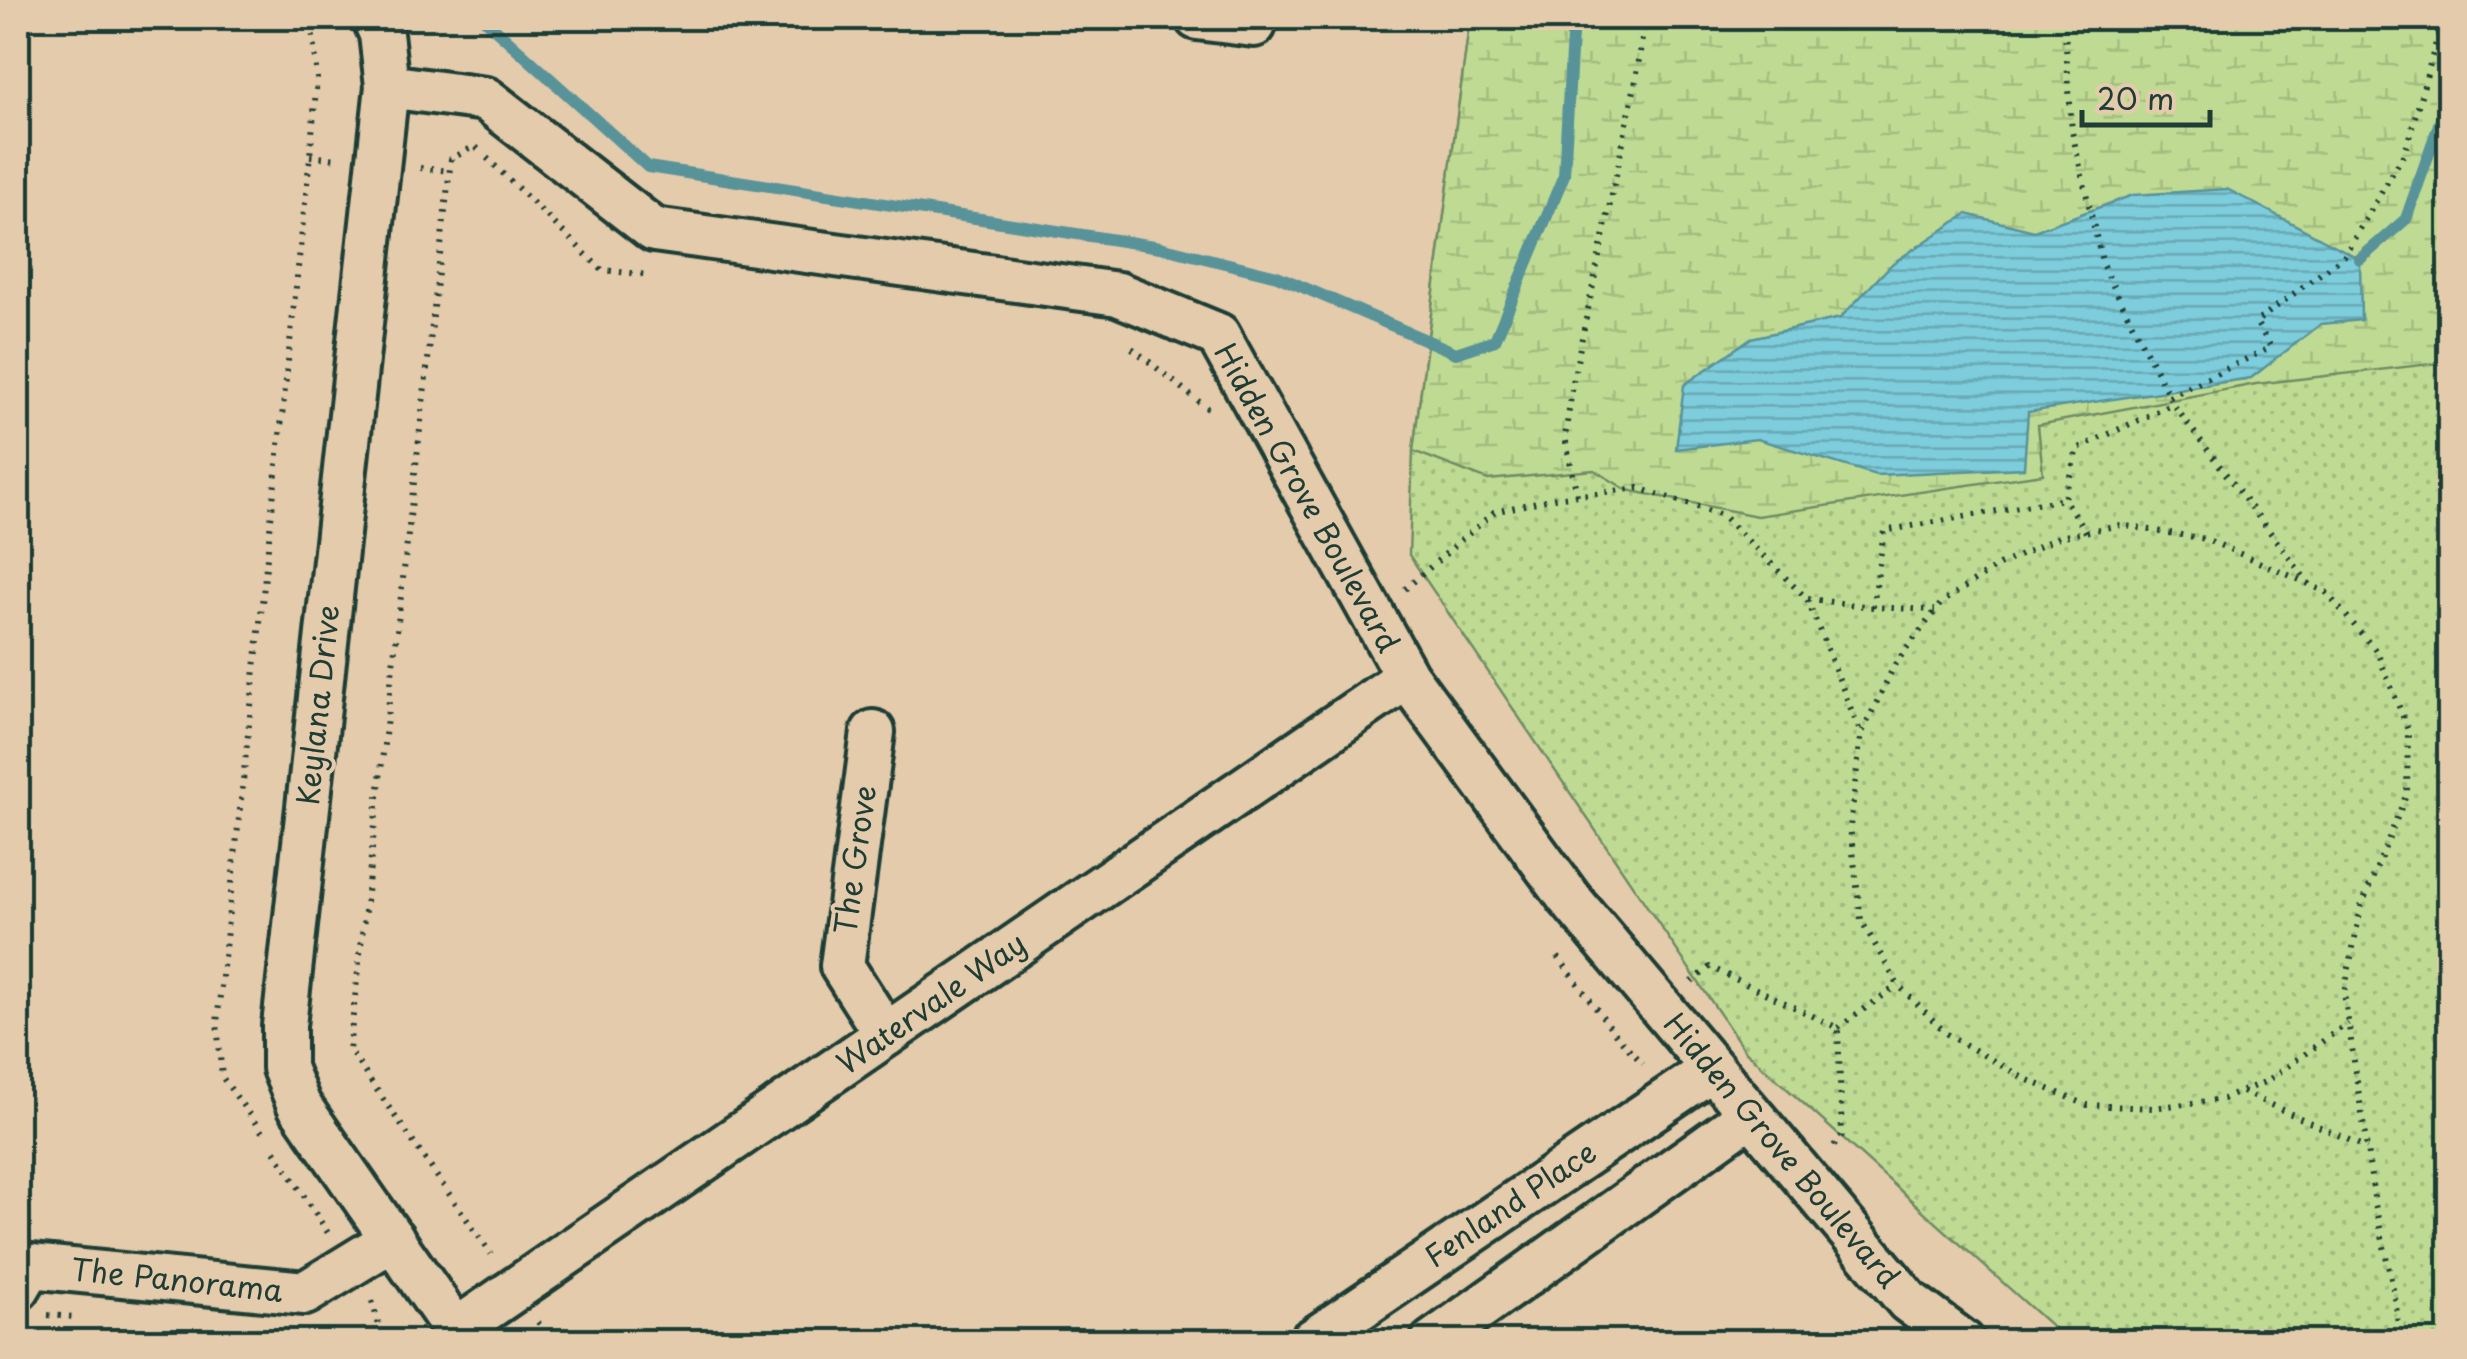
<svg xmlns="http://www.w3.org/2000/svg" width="2467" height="1359" viewBox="0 0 2467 1359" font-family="'Playpen Sans',sans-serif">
  <defs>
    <pattern id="green-dots" width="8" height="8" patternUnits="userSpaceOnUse" patternTransform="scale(2.5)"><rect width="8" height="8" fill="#bfdb93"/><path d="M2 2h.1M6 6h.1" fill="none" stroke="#a4bd7f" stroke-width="1.8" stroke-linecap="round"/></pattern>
    <pattern id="wetland-marsh" width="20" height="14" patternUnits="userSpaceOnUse" patternTransform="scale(2.5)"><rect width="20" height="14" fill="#bfdb93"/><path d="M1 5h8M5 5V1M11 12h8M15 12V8" fill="none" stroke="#a4bd7f"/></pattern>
    <pattern id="water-rules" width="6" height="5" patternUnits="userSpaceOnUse" patternTransform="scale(2.5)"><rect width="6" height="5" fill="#7ecddc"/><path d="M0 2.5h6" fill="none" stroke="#67a8b3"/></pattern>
  </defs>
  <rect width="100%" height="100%" fill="#e4cbac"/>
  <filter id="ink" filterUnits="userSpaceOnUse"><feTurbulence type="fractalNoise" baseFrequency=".01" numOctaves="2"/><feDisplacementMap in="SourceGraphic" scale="20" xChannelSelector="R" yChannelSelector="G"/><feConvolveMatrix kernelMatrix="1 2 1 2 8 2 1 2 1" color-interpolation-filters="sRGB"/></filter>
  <g filter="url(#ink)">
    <path fill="url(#green-dots)" stroke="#6f8c64" stroke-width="2.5" d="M1470,18H2449V1341H2068L1745,1051L1409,555L1413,451Z"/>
    <path fill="url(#wetland-marsh)" stroke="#6f8c64" stroke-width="2.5" d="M1470,18H2449V362L2256,384L2038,425L2043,474L1757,516L1627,490L1594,470L1488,480L1413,451Z"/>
    <path fill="url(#water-rules)" stroke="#589399" stroke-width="2.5" d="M2227,189L2360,259L2361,320L2321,324L2251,378L2028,412L2024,468L1876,475L1757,439L1676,449L1684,385L1751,338L1840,318L1893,263L1967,214L2034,231L2133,195Z"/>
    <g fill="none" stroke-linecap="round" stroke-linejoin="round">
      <path stroke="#589399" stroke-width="12" d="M483,18L648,167L1160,247L1277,276L1456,353L1495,340L1564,175L1573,18
        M2360,259L2406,219L2450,93"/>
      <g stroke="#1f3d34" stroke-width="50">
        <path id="minor" d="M374,18L381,34L387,86L284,1026V1068L299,1105L464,1342
          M1197,18L1254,25L1255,18
          M387,86L486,99L654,230L1118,294L1218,335L1407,677L1569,898L1908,1301L1963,1342
          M873,732L842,966L886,1035
          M18,1288L31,1266L305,1293L393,1239
          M456,1330L1407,677
          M1310,1342L1712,1069
          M1432,1342L1750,1115"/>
      </g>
      <path stroke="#1f3d34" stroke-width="6" stroke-dasharray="2.5 8" stroke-linecap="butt" d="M2064,18L2072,132L2103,266L2173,404L2310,585L2326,592L2377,652L2408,729L2407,793L2361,907L2344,993L2375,1204L2396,1303L2399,1342
        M478,149L475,146L451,159L349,1050L491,1254
        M310,156L338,159
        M487,158L602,270L649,275
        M420,168L450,171
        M1132,348L1208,409
        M2169,397L2271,347L2256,322L2344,256L2405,152L2443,18
        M1577,495L1565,437L1574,376L1636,80L1645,18
        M2086,532L2064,499L2077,449L2173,404
        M2309,584L2206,539L2120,525L2059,537L1999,565L1942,602L1895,664L1861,735L1850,827L1861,920L1898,985L1947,1034L2023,1078L2087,1105L2153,1108L2223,1099L2267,1081L2348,1023
        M1405,589L1494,512L1554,498L1639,488L1722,515L1807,599L1861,734
        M1808,599L1873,607L1935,610
        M1873,607L1884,531L2064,499
        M1558,957L1617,1036L1643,1064
        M1692,982L1710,967L1838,1028L1842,1136L1833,1147
        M1838,1028L1898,985
        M2242,1092L2367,1148
        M262,1132L222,1077L217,1023L310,156L317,79L311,18
        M275,1151L328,1233
        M372,1301L384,1342
        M48,1315L75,1317
        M538,1322L552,1342
        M307,1337L361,1342"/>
      <use href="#minor" stroke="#e4cbac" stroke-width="42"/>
    </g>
  </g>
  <g text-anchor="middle" stroke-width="8" stroke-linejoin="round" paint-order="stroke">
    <g font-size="30" fill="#1f3d34" stroke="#e4cbac">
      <text transform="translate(1306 498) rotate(61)" y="10">Hidden Grove Boulevard</text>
      <text transform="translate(319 705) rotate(-84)" y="10">Keylana Drive</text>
      <text transform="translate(856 860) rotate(-82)" y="10">The Grove</text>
      <text transform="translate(932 1004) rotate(-35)" y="10">Watervale Way</text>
      <text transform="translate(1781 1151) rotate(50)" y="10">Hidden Grove Boulevard</text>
      <text transform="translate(1511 1205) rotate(-34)" y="10">Fenland Place</text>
      <text transform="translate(177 1281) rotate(6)" y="10">The Panorama</text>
    </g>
  </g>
  <rect width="2467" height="1359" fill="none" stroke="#e4cbac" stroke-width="60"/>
  <rect x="30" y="30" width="2407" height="1299" fill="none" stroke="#1f3d34" stroke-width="4" filter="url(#ink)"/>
  <path d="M2082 110v15h128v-15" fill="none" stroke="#1f3d34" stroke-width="5"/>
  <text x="2097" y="110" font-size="30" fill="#1f3d34" stroke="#e4cbac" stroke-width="8" paint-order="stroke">20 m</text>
</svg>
